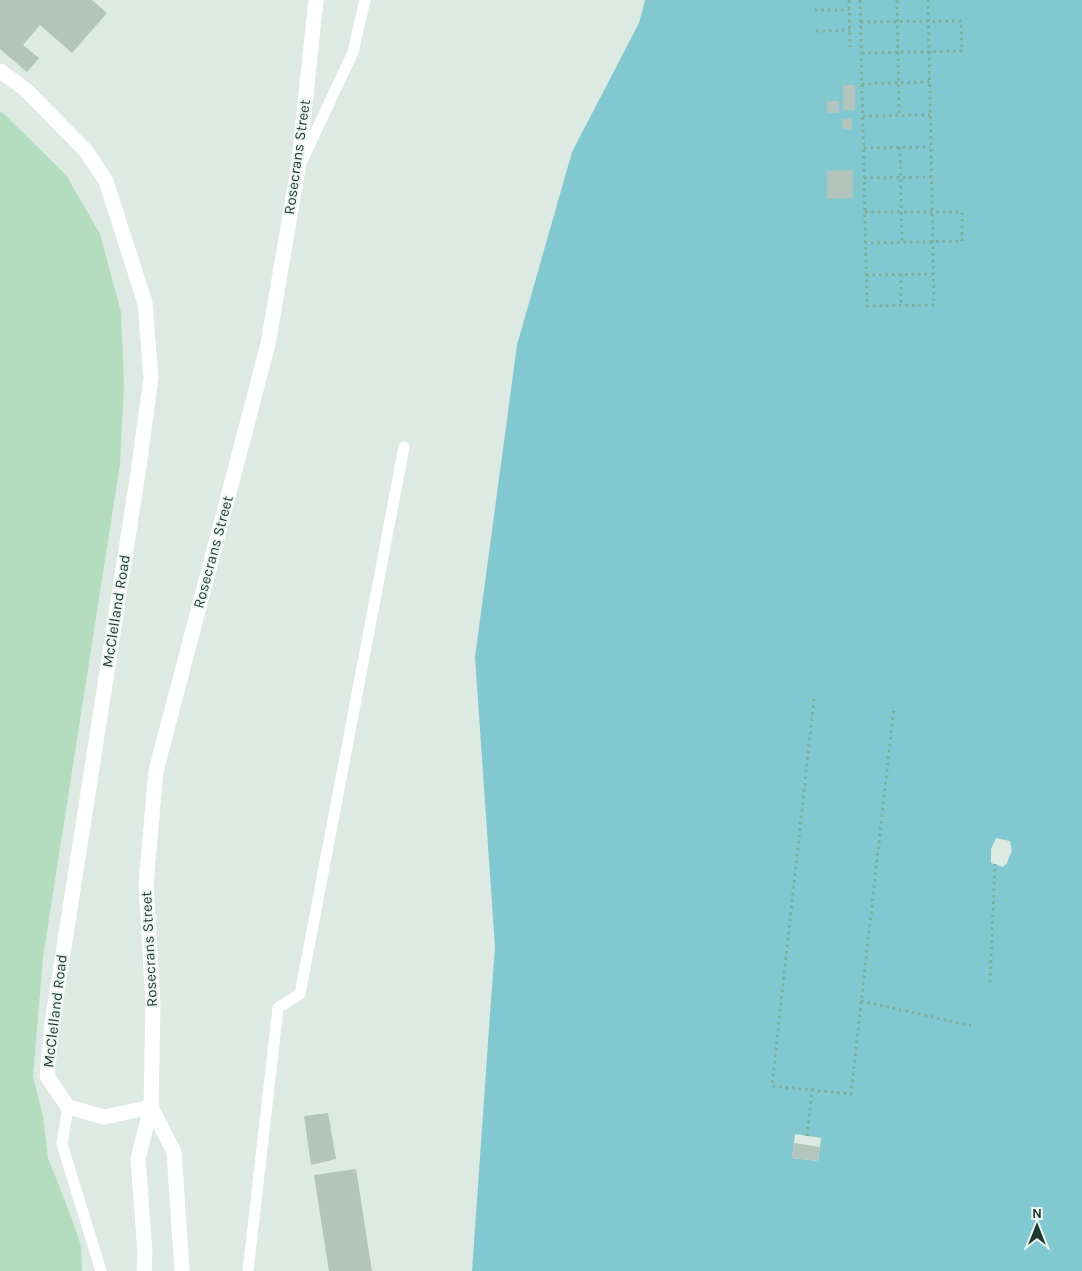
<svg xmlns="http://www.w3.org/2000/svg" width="1082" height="1271" viewBox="0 0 1082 1271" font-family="Karla,sans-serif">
  <rect width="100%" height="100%" fill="#dde9e3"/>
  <path fill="#b4dcbe" d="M0,111L5,115L66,175L100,234L121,312L124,385L120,464L43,957L33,1077L43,1116L48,1158L72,1219L81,1246L82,1271H0Z"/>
  <path fill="#82c8d1" d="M645,0H1082V1271H472L490,1014L495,947L475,657L517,345L572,152L639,23Z"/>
  <path fill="#dde9e3" d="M996,838L1010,841L1012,850L1007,863L1003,867L991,863V849Z
    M795,1134L821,1138L818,1161L792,1158Z"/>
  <path fill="#b2c4bc" d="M0,0H92L107,13L72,53L40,25L23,45L39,58L27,72L0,49Z
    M843,85H855V110H843Z
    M827,101H839V113H827Z
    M842,119H852V129H843Z
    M853,170V198L827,199V171Z
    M328,1113L336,1159L311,1165L304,1116Z
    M794,1143L820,1147L818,1161L792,1158Z
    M356,1169L372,1271H329L314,1175Z"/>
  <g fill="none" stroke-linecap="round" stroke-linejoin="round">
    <path stroke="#7cae9c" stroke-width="3" stroke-dasharray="2.5 4" stroke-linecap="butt" d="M849,0L850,47
      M860,0L867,306L934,305L928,0
      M897,0L899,115
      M815,10H849
      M861,22L961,21L962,51L861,53
      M816,31L850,30
      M862,84L929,82
      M863,116L930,115
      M900,147L902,242
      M864,148L930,147
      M864,178L931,177
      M865,212H962V241L866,243
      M901,274V305
      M866,275L933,274
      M814,699L772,1086L851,1094L894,707
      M990,982L995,864
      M861,1001L973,1026
      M807,1136L812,1090"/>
    <path stroke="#fff" stroke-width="11" d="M302,161L353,52L365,0
      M68,1107L62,1144L101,1271
      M248,1271L278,1008L300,994L404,447"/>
    <path stroke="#fff" stroke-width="15" d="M0,71L25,89L86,151L106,181L145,303L151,378L138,473L52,1024L47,1076L68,1107L104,1117L151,1107
      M151,1107L174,1152L182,1271
      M144,1271L145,1253L138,1159L151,1107L153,1005L146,883L156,771L268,344L298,169L316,0"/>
  </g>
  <g text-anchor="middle" stroke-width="4" stroke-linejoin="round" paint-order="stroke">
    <g font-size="15" fill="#1e3931" stroke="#edf6f1">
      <text transform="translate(297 157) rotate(-82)" y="5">Rosecrans Street</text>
      <text transform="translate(213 552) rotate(-75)" y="5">Rosecrans Street</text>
      <text transform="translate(116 611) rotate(-81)" y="5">McClelland Road</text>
      <text transform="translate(149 949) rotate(-93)" y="5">Rosecrans Street</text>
      <text transform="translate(55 1011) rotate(-83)" y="5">McClelland Road</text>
    </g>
  </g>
  <g transform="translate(1037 1226)" stroke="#edf6f1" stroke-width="4" paint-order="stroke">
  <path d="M0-4L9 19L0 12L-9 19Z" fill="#1e3931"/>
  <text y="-8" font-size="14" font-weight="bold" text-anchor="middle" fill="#1e3931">N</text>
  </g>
</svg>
